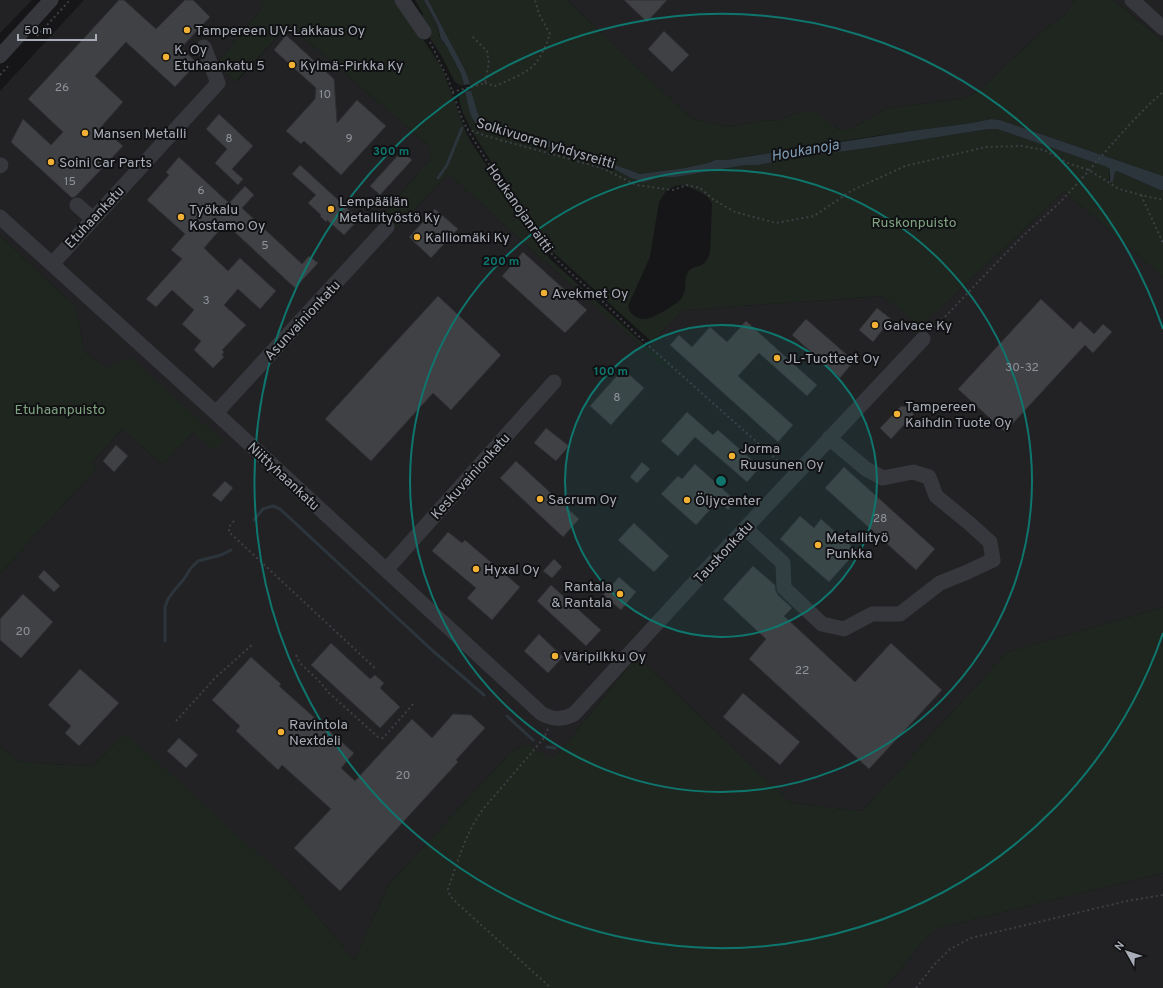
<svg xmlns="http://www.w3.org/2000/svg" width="1163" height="988" viewBox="0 0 1163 988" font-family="Overpass,sans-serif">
  <rect width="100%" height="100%" fill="#161618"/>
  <path fill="#222225" d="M0,0H32L0,33Z
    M84,0H261L263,4L262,8L217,63L234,80L237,81L288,26H290L428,145L430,149L431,156L429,160L383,216L395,229L397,228L446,176L448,175L451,176L526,245L689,388L647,347L683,310L884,296L942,307L1064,191L1163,277V607L1007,652L862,811L791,803L637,656L557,755L552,758H548L526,744L511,752L389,884L354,960L289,882L121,737L93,766L48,764L18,761L0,746V574L97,468L92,463L122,429L163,465L194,432L223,441L107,368L84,351L76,307L0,236V91Z
    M567,0H1075L1065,14L1038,35L979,90L971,95L961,99L905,106L886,109L849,130H843L799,112L777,121L765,120L728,127L708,122L692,119Z
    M1114,0H1163V41L1142,23Z
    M1163,873V988H885L926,938L939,928Z"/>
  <path fill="#1e261f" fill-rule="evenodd" d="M261,0H397L442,68L465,130L471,142L541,248L550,259L647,347L699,397L526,245L451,176L448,175L446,176L397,228L395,229L383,218V216L429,160C431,155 431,150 428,145L290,26H288L236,81L234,80L219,66L217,63L262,8L263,4Z
    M415,0H424L437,24L439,35L443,43L447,47L461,74L464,85L461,86L455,82L441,55L419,22V20L423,14Z
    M428,0H567L692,119L708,122L728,127L765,120L777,121L799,112L808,111L816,113L837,128L843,130H849L886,109L905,106L961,99L971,95L979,90L1038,35L1065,14L1075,0H1114L1163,41V176L1000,120L991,119L972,123L881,135L726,160H715L708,163L685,168L640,174L545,139L497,125L483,120L478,114L465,70Z
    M465,92L473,120L479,127L484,129L496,130L511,136L543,145L605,166L615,169L638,181H648L659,177H676L746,165H758L801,157L868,148L989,129H997L1107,167L1110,169L1109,181L1113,182L1115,172L1117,171L1160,190H1163V277L1064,191L942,307L918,325L883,296L683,310L652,342L554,253L545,243L524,212L500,170H497L495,167C486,153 454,108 460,94ZM682,185C691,188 710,194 712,204L710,253C705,271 694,263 688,272C683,280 688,291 681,299C677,304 652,319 646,319C638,320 629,314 628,306L650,257L659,202L666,191L675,186Z
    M0,236L76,307L84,351L107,368L130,357L223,441L214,450L194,432L163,465L122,429L92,463L97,468L0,574Z
    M1163,607V873L939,928L926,938L885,988H0V746L18,761L48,764L93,766L121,737L129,736L289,882L354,960L389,884L511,752L526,744C536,747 542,757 552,758L557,755L637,656L791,803L862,811L1007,652Z"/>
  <path fill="#2c353c" d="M424,0H428L465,70L470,84L464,85L461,74L447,47L441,39L437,24Z
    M471,90L478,114L483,120L497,125L545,139L640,174L685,168L708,163L715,160H726L911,131L972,123L991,119L1000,120L1163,176V190H1160L1117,171L1115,172L1113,182H1110V169L1107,167L997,129H989L868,148L801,157L758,165H746L676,177H659L648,181L643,182L631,178L611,167L605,166L543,145L511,136L496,130C492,129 487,130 483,128C469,124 469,104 465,92Z"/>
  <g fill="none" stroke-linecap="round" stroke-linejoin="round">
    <path stroke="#2c353c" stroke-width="3" d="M438,178L447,165L462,128
      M254,520L263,509L273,506L280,509L433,651L484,695
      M165,641V607L168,599L173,592L184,579L191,568L198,561L221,555L231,550
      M507,716L533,740
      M547,747L555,748"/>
  </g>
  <path fill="#404145" stroke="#303034" d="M119,0H124L156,29L185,0H193L210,17L181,48L197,63L175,87L126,42L95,76L123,102L101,127L123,146L76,196L72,198L11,142L23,119L51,145L63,132L28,99Z
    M624,0H667L647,22Z
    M664,31L689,55L672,72L648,49Z
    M286,35L334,79L337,123L357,100L386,126L341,175L304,141L301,144L286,131L315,99L316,88L274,50Z
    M219,114L253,146L232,169L243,179L238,185L215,163L227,149L206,129Z
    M402,151L412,160L380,195L370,186Z
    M179,157L229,203L245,186L254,195L242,208L302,264L309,256L318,263L295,288L227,225L225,226L224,225L204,248L228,271L240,258L276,291L260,309L238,289L224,305L246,325L222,350L224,352L222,355L224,357L213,368L194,350L201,341L182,324L194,310L172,290L156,307L146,299L182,259L171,250L185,234L147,200L169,175L166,172Z
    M300,165L359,219L344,235L327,220L326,222L320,216L321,215L308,203L316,195L292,174Z
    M435,209L458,229L431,258L409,237Z
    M523,252L587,310L565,333L502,276Z
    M438,296L501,355L451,410L433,393L371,461L325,419Z
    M1041,299L1073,329L1080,321L1094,334L1103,324L1112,332L1093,353L1085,345L1005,432L958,389Z
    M877,308L891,319L873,342L859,330Z
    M806,319L854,361L840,378L792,335Z
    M746,321L817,385L807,396L759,353L738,376L793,425L778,442L670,345L679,335L692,347L710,327L727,342Z
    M623,369L644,388L611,425L590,406Z
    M901,406L907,407L914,414L891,439L880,428Z
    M687,412L713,435L718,430L760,467L747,482L695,437L678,456L661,441Z
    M546,428L569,446L556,461L534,443Z
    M116,445L128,456L114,472L103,461Z
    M516,461L579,519L563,537L500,478Z
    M642,462L650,469L637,483L630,477Z
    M695,464L736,501L728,510L718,501L696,525L661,494L678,476L682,479Z
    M844,467L935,549L916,570L825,488Z
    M225,481L233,488L221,502L212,495Z
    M800,516L814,528L821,519L857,551L829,582L780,539Z
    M634,523L669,556L654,572L618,540Z
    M448,532L462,543L465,540L520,587L492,620L467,598L476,588L432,551Z
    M554,559L562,567L552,578L543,571Z
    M753,566L775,585V589L778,595L792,608L784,616L855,682L891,643L942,690L869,769L749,659L766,639L723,599Z
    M44,570L60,586L54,592L38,577Z
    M619,577L636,592L621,610L603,595Z
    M551,585L601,630L586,646L537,601Z
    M23,594L53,622L21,658L0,640V619Z
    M539,634L563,657L548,673L524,651Z
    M331,643L370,679L375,675L384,683L380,688L400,707L380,728L311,665Z
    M251,657L281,684L279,686L354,753L341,768L355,781L412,719L432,738L453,714L471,715L485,728L456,760L458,762L340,891L294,848L331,809L282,765L278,770L236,731L240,726L212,700Z
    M80,669L119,703L79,746L65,733L71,726L48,705Z
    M743,693L800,742L780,765L723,717Z
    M179,738L198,755L186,768L167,751Z"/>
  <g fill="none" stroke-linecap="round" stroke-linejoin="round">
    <path stroke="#3d3f44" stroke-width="2" stroke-dasharray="2 3" stroke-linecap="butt" d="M37,36L70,0
      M430,42L448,79L461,116L467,129L497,177L537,237L558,261L575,277L596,295L651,348L786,468
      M0,75L9,65
      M485,83L495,86C505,82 527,73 534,65C542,56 546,45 550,34L539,14L535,0
      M452,92L485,83L489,63L487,51L471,35
      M467,129L486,136L602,168L636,185L673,190L687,185L700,188L714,200L735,212L776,223L814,216L851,191L905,166L986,147L1022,146L1044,150L1070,164L1089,170L1119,189L1141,195L1163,200
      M1141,195L1163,243
      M931,331C959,303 986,273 1014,245C1030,228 1049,214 1065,197C1098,162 1127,123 1163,92
      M234,521L229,527V532L376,669
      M296,655L300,663L320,682L329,693L378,737L383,738L414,703
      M176,721L215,678L253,644
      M548,729L544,738L484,808C466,831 458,861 448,889L450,896L458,904L551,988
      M916,988L934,965L950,949L971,938L1127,901L1163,895"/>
    <path stroke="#37383d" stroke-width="15" d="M402,0L424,32
      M1132,0L1163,28
      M0,56L51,0
      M0,166L1,165
      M77,205L93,219
      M0,217L216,413L541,713C552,720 562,720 574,714L705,571L923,339
      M52,264L218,83L204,47
      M216,413L387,227
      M745,528L783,563L784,588L822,624L844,629L872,614H900L940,583L965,573L993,560L990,542L969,523L936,496L929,477L913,472L883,478L866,469L829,438
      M386,570L554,382"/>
  </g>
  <circle cx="721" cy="481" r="156" fill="#0f766e" fill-opacity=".12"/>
  <g fill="none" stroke="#0f766e" stroke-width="2">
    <circle cx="721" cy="481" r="156"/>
    <circle cx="721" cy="481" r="311"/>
    <path d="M1163 633A467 467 0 1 1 1163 329"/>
  </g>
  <g fill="#f2b134" stroke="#111113" stroke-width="1.5">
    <circle cx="187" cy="30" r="4"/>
    <circle cx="166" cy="57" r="4"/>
    <circle cx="292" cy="65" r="4"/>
    <circle cx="85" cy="133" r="4"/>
    <circle cx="51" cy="162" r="4"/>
    <circle cx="331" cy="209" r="4"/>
    <circle cx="181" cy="217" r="4"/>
    <circle cx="417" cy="237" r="4"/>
    <circle cx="544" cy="293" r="4"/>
    <circle cx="875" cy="325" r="4"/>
    <circle cx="777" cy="358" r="4"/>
    <circle cx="897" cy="414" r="4"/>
    <circle cx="732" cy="456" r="4"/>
    <circle cx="540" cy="499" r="4"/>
    <circle cx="687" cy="500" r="4"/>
    <circle cx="818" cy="545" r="4"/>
    <circle cx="476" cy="569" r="4"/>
    <circle cx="620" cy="594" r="4"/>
    <circle cx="555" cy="656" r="4"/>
    <circle cx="281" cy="732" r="4"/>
  </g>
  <g text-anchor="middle" stroke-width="4" stroke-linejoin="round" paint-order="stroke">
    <g font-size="12" fill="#8e929b">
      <text x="62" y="91">26</text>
      <text x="325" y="98">10</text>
      <text x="229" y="142">8</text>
      <text x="349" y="142">9</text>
      <text x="70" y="185">15</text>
      <text x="201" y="194">6</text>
      <text x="265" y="249">5</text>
      <text x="206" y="304">3</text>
      <text x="1022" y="371">30-32</text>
      <text x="617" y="401">8</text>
      <text x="880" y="522">28</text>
      <text x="23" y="635">20</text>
      <text x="802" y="674">22</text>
      <text x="403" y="779">20</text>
    </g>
    <g font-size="14" fill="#a8adb8" stroke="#111113" text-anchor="start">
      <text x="195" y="35">Tampereen UV-Lakkaus Oy</text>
      <text x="174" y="54">K. Oy<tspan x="174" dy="16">Etuhaankatu 5</tspan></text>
      <text x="300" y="70">Kylmä-Pirkka Ky</text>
      <text x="93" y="138">Mansen Metalli</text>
      <text x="59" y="167">Soini Car Parts</text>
      <text x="339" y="206">Lempäälän<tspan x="339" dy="16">Metallityöstö Ky</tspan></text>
      <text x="189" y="214">Työkalu<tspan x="189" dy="16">Kostamo Oy</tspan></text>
      <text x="425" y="242">Kalliomäki Ky</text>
      <text x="552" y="298">Avekmet Oy</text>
      <text x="883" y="330">Galvace Ky</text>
      <text x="785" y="363">JL-Tuotteet Oy</text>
      <text x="905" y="411">Tampereen<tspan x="905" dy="16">Kaihdin Tuote Oy</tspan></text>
      <text x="740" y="453">Jorma<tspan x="740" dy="16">Ruusunen Oy</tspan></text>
      <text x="548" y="504">Sacrum Oy</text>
      <text x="695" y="505">Öljycenter</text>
      <text x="826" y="542">Metallityö<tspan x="826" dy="16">Punkka</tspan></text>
      <text x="484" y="574">Hyxal Oy</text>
      <text x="612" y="591" text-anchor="end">Rantala<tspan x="612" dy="16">&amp; Rantala</tspan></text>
      <text x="563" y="661">Väripilkku Oy</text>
      <text x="289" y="729">Ravintola<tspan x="289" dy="16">Nextdeli</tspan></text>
    </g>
    <g font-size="14" fill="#a8adb8" stroke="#111113">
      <text transform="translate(546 143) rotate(17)" y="5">Solkivuoren yhdysreitti</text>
      <text transform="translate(520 208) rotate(55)" y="5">Houkanojanraitti</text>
      <text transform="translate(94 217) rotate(-47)" y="5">Etuhaankatu</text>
      <text transform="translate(302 320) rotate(-47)" y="5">Asunvainionkatu</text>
      <text transform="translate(284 476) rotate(43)" y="5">Niittyhaankatu</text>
      <text transform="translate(470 476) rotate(-48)" y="5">Keskuvainionkatu</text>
      <text transform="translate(723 552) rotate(-47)" y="5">Tauskonkatu</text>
    </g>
    <g font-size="14" fill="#7fa381" stroke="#111113">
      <text x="914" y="227">Ruskonpuisto</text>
      <text x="60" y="414">Etuhaanpuisto</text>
    </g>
    <g font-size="15" font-style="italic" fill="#7f9bb3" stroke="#111113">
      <text transform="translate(805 150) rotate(-10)" y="5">Houkanoja</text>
    </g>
  </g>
  <circle cx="721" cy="481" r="6" fill="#0f766e" stroke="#111113" stroke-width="2"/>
  <g font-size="12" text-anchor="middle" font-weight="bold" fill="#0f766e" stroke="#111113" stroke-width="4" stroke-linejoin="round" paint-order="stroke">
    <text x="391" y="155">300 m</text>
    <text x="501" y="265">200 m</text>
    <text x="611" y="375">100 m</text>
  </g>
  <g transform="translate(1127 952) rotate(309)" stroke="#111113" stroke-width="3" paint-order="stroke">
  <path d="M0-3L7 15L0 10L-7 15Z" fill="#a8adb8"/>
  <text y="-6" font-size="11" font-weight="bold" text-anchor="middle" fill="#a8adb8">N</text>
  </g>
  <path d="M18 34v6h78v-6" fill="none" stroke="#a8adb8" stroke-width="2"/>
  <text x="24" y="34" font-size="12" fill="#a8adb8" stroke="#111113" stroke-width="3" paint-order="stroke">50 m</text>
</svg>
